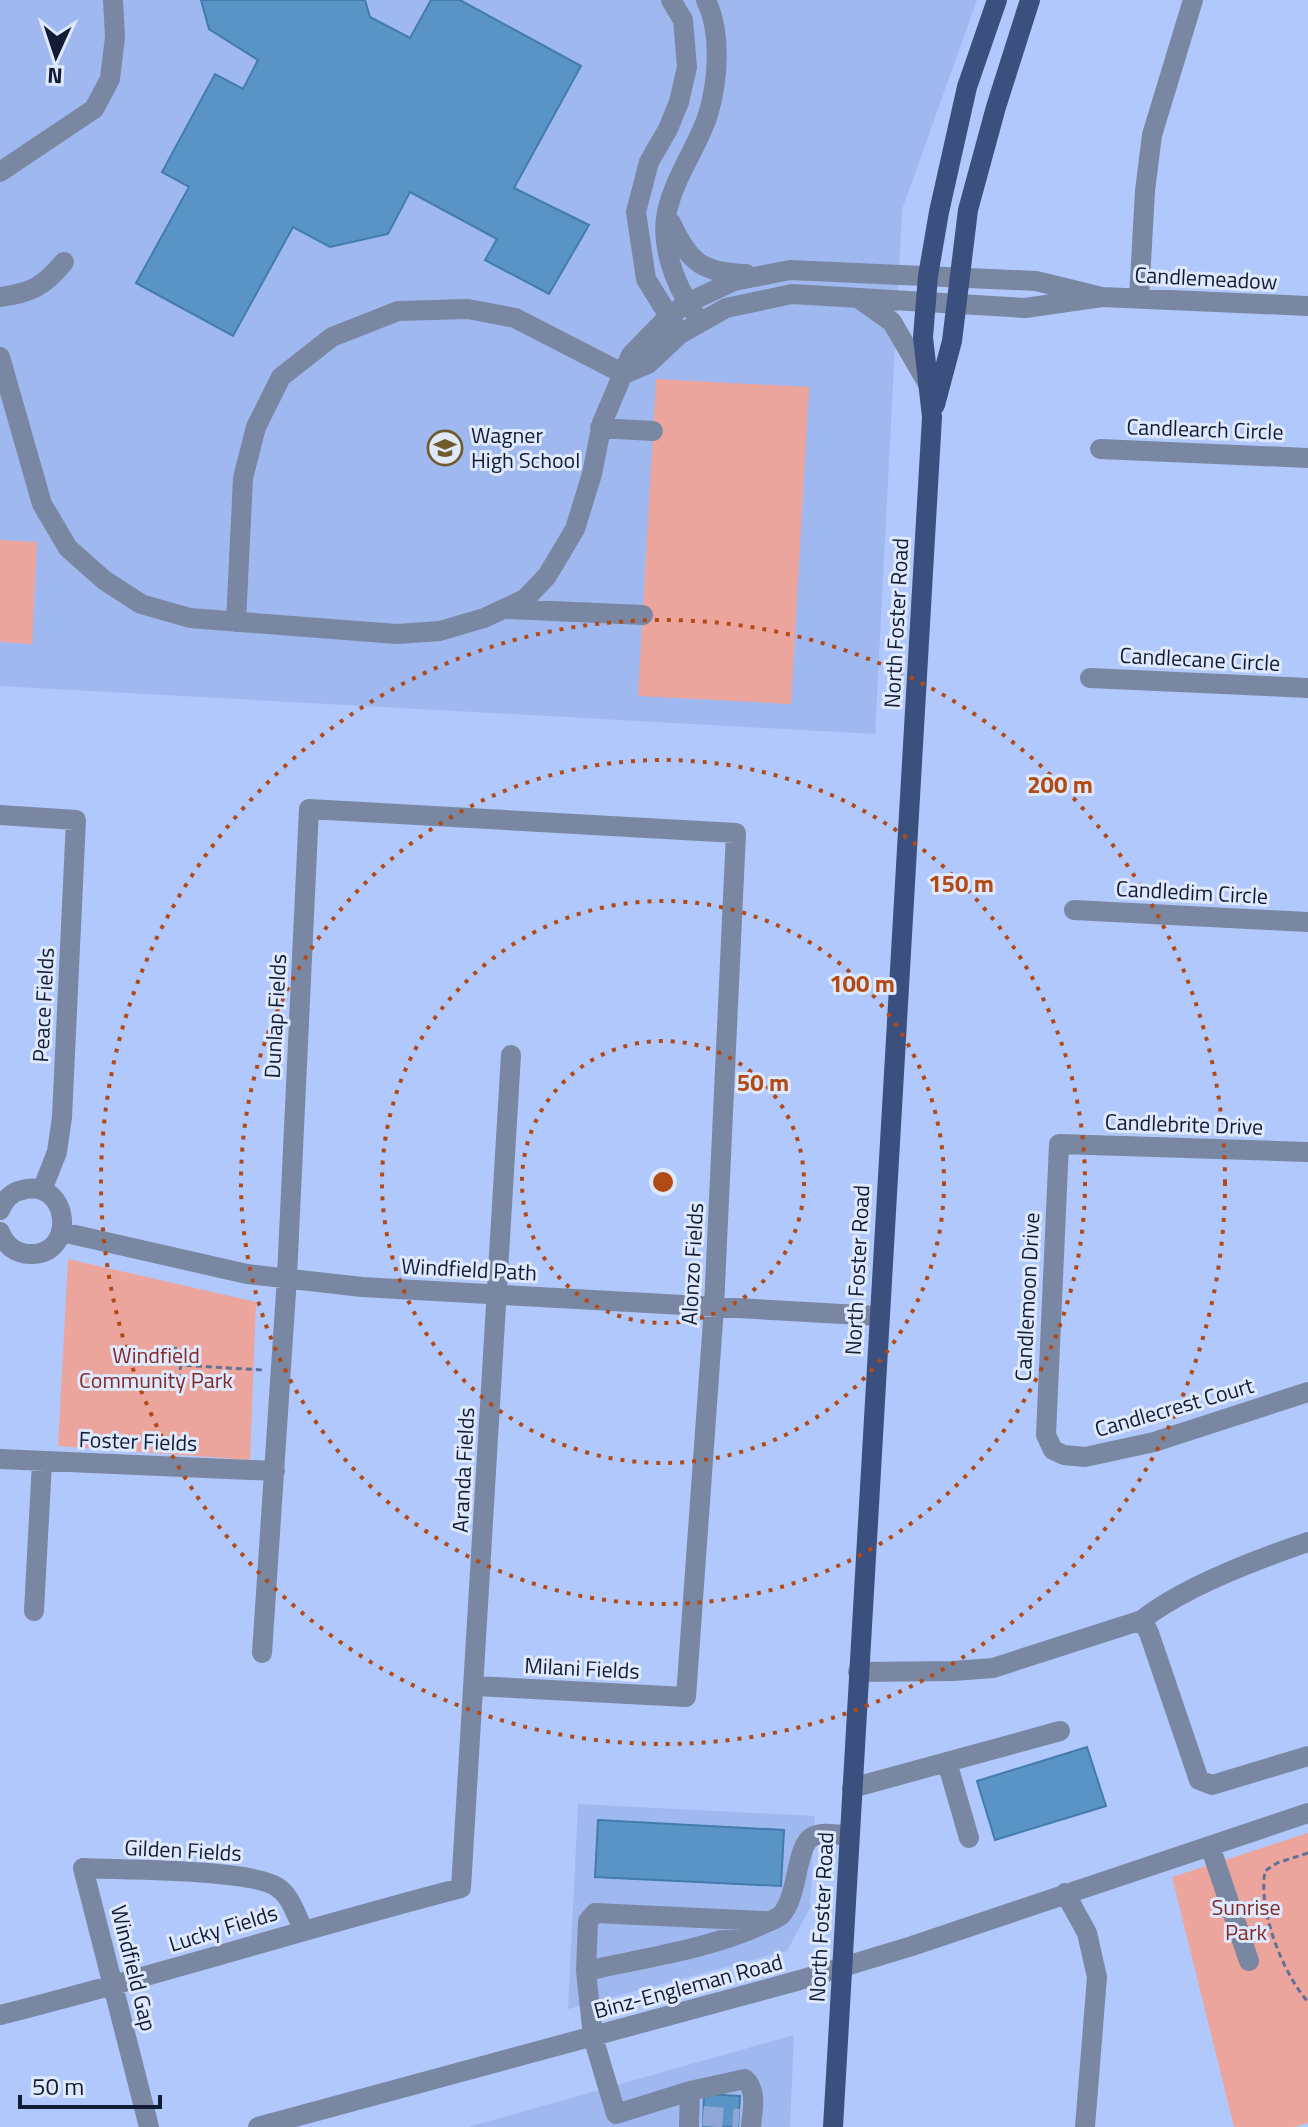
<svg xmlns="http://www.w3.org/2000/svg" width="1308" height="2127" viewBox="0 0 1308 2127" font-family="'Titillium Web',sans-serif">
  <rect width="100%" height="100%" fill="#b0c8fc"/>
  <path fill="#a0b8f0" d="M0,0H977L902,210L875,734L0,686Z
    M578,1804L815,1816L810,1908L787,1951L568,2009Z
    M794,2035L790,2127H468Z"/>
  <path fill="#eca59d" d="M656,379L809,387L791,704L638,696Z
    M0,540L37,542L32,644L0,642Z
    M68,1259L256,1302L250,1460L58,1446Z
    M1308,1833V2123L1294,2127H1234L1172,1877Z"/>
  <path fill="#5a94c6" stroke="#417cac" stroke-width="2" d="M201,0H365L370,17L410,38L431,0H460L581,66L514,188L589,225L549,294L485,260L497,239L410,192L388,234L330,247L293,227L233,336L136,283L189,187L162,172L215,74L243,89L258,60L209,29Z
    M1087,1747L1106,1806L995,1840L977,1781Z
    M598,1820L784,1830L781,1886L595,1877Z
    M704,2094L740,2096L738,2127H703Z"/>
  <g fill="none" stroke-linecap="round" stroke-linejoin="round">
    <path stroke="#90a6d4" stroke-width="20" stroke-dasharray="20 10" stroke-linecap="butt" d="M703,2116L739,2119"/>
    <path stroke="#607197" stroke-width="3" stroke-dasharray="6 4" stroke-linecap="butt" d="M175,1347L181,1365
      M172,1388L179,1376L181,1365L262,1370
      M1308,1853L1277,1863L1265,1871C1258,1910 1282,1972 1308,2002"/>
    <path stroke="#7a87a2" stroke-width="20" d="M671,0L683,20L687,67L679,102L668,129L649,162L636,212L646,279L675,326
      M0,172L94,109L110,79L115,37L113,0
      M671,223C689,262 702,273 746,274
      M0,297C32,293 44,286 64,262
      M858,298L892,322L928,384
      M1139,298L1145,191L1152,135L1193,0
      M693,311C675,284 660,245 667,212C674,178 697,148 708,115C718,81 722,33 706,0
      M0,357L42,504L68,548L104,580L141,604L190,618L397,634L440,631L484,618L525,599L547,576L575,529L592,474L602,423L631,355L668,317L687,303L734,281L790,270L1036,281L1102,297
      M624,374L648,364L680,334L726,308L792,294L1025,308L1102,297L1308,306
      M600,428L653,431
      M1100,449L1308,458
      M507,609L643,615
      M236,622L243,478L256,427L281,377L332,337L398,311L468,309L515,318L624,374
      M1090,678L1308,688
      M0,815L76,820L62,1117L57,1152L42,1190
      M1074,910L1308,922
      M1308,1152L1059,1144L1046,1435L1053,1450L1064,1455L1085,1457L1154,1442L1308,1392
      M0,1210C4,1200 12,1192 22,1190C70,1177 78,1257 29,1254C15,1253 5,1245 0,1232
      M62,1232L247,1274L362,1287L878,1316
      M0,1459L275,1471
      M34,1611L42,1462
      M1142,1620L1149,1633L1199,1780L1212,1785L1308,1756
      M262,1653L287,1277L309,809L736,833L714,1307L686,1697L475,1686
      M858,1672L953,1671L993,1668L1142,1620C1182,1588 1258,1559 1308,1542
      M947,1762L969,1838
      M852,1788L1060,1731
      M1210,1846L1249,1961
      M1065,1893L1087,1933L1097,1977L1085,2127
      M586,1971L588,1921L595,1913L765,1921
      M0,2015C155,1976 307,1928 461,1888L511,1055
      M690,2091L745,2079C758,2091 752,2112 751,2127
      M149,2127L83,1868C121,1870 251,1869 277,1887C291,1896 296,1915 303,1929
      M258,2127L800,1980L912,1946L1308,1813
      M689,2127L690,2091L616,2114L593,2037L586,1971C643,1958 705,1950 759,1926C765,1923 775,1920 781,1915C799,1896 795,1847 812,1837C822,1831 839,1835 849,1836"/>
    <path stroke="#3c507f" stroke-width="20" d="M935,405L952,341L968,210L996,107L1030,0
      M833,2127L932,417L923,337L928,276L939,212L967,87L997,0"/>
  </g>
  <g fill="none" stroke="#b24a16" stroke-width="4" stroke-dasharray="4 8">
    <circle cx="663" cy="1182" r="141"/>
    <circle cx="663" cy="1182" r="281"/>
    <circle cx="663" cy="1182" r="422"/>
    <circle cx="663" cy="1182" r="562"/>
  </g>
  <defs>
    <g id="school-ring" transform="scale(1.8)"><circle r="9.5" fill="#dfe9fd" stroke="#705b2a" stroke-width="1.5"/><path d="M0-5L7-2L0 1L-7-2ZM-4 1L0 2.5L4 1V4Q0 6-4 4Z" fill="#705b2a"/></g>
  </defs>
  <g fill-rule="evenodd">
    <use href="#school-ring" x="445" y="448"/>
  </g>
  <g text-anchor="middle" stroke-width="6" stroke-linejoin="round" paint-order="stroke">
    <g font-size="22" fill="#121c34" stroke="#dfe9fd">
      <text transform="translate(1206 278) rotate(3)" y="8">Candlemeadow</text>
      <text transform="translate(1205 429) rotate(2)" y="8">Candlearch Circle</text>
      <text transform="translate(896 623) rotate(-87)" y="8">North Foster Road</text>
      <text transform="translate(1200 659) rotate(3)" y="8">Candlecane Circle</text>
      <text transform="translate(1192 892) rotate(3)" y="8">Candledim Circle</text>
      <text transform="translate(43 1005) rotate(-87)" y="8">Peace Fields</text>
      <text transform="translate(275 1016) rotate(-87)" y="8">Dunlap Fields</text>
      <text transform="translate(1184 1124) rotate(2)" y="8">Candlebrite Drive</text>
      <text transform="translate(692 1264) rotate(-87)" y="8">Alonzo Fields</text>
      <text transform="translate(469 1269) rotate(3)" y="8">Windfield Path</text>
      <text transform="translate(857 1270) rotate(-87)" y="8">North Foster Road</text>
      <text transform="translate(1027 1297) rotate(-87)" y="8">Candlemoon Drive</text>
      <text transform="translate(1174 1407) rotate(-16)" y="8">Candlecrest Court</text>
      <text transform="translate(138 1441) rotate(2)" y="8">Foster Fields</text>
      <text transform="translate(463 1470) rotate(-87)" y="8">Aranda Fields</text>
      <text transform="translate(582 1668) rotate(3)" y="8">Milani Fields</text>
      <text transform="translate(183 1850) rotate(3)" y="8">Gilden Fields</text>
      <text transform="translate(821 1917) rotate(-87)" y="8">North Foster Road</text>
      <text transform="translate(223 1928) rotate(-17)" y="8">Lucky Fields</text>
      <text transform="translate(134 1968) rotate(76)" y="8">Windfield Gap</text>
      <text transform="translate(688 1986) rotate(-15)" y="8">Binz-Engleman Road</text>
    </g>
    <g font-size="22" fill="#121c34" stroke="#dfe9fd" text-anchor="start">
      <text x="471" y="443">Wagner<tspan x="471" dy="25">High School</tspan></text>
    </g>
    <g font-size="22" fill="#812a27" stroke="#dfe9fd">
      <text x="156" y="1363">Windfield<tspan x="156" dy="25">Community Park</tspan></text>
      <text x="1246" y="1915">Sunrise<tspan x="1246" dy="25">Park</tspan></text>
    </g>
  </g>
  <circle cx="663" cy="1182" r="12" fill="#b24a16" stroke="#dfe9fd" stroke-width="4"/>
  <g font-size="24" text-anchor="middle" font-weight="bold" fill="#b24a16" stroke="#dfe9fd" stroke-width="6" stroke-linejoin="round" paint-order="stroke">
    <text x="1060" y="793">200 m</text>
    <text x="961" y="892">150 m</text>
    <text x="862" y="992">100 m</text>
    <text x="763" y="1091">50 m</text>
  </g>
  <g transform="translate(56 56) rotate(183)" stroke="#dfe9fd" stroke-width="6" paint-order="stroke">
  <path d="M0-6L14 30L0 20L-14 30Z" fill="#121c34"/>
  <text y="-12" font-size="22" font-weight="bold" text-anchor="middle" fill="#121c34">N</text>
  </g>
  <path d="M20 2095v12h140v-12" fill="none" stroke="#121c34" stroke-width="4"/>
  <text x="32" y="2095" font-size="24" fill="#121c34" stroke="#dfe9fd" stroke-width="6" paint-order="stroke">50 m</text>
</svg>
